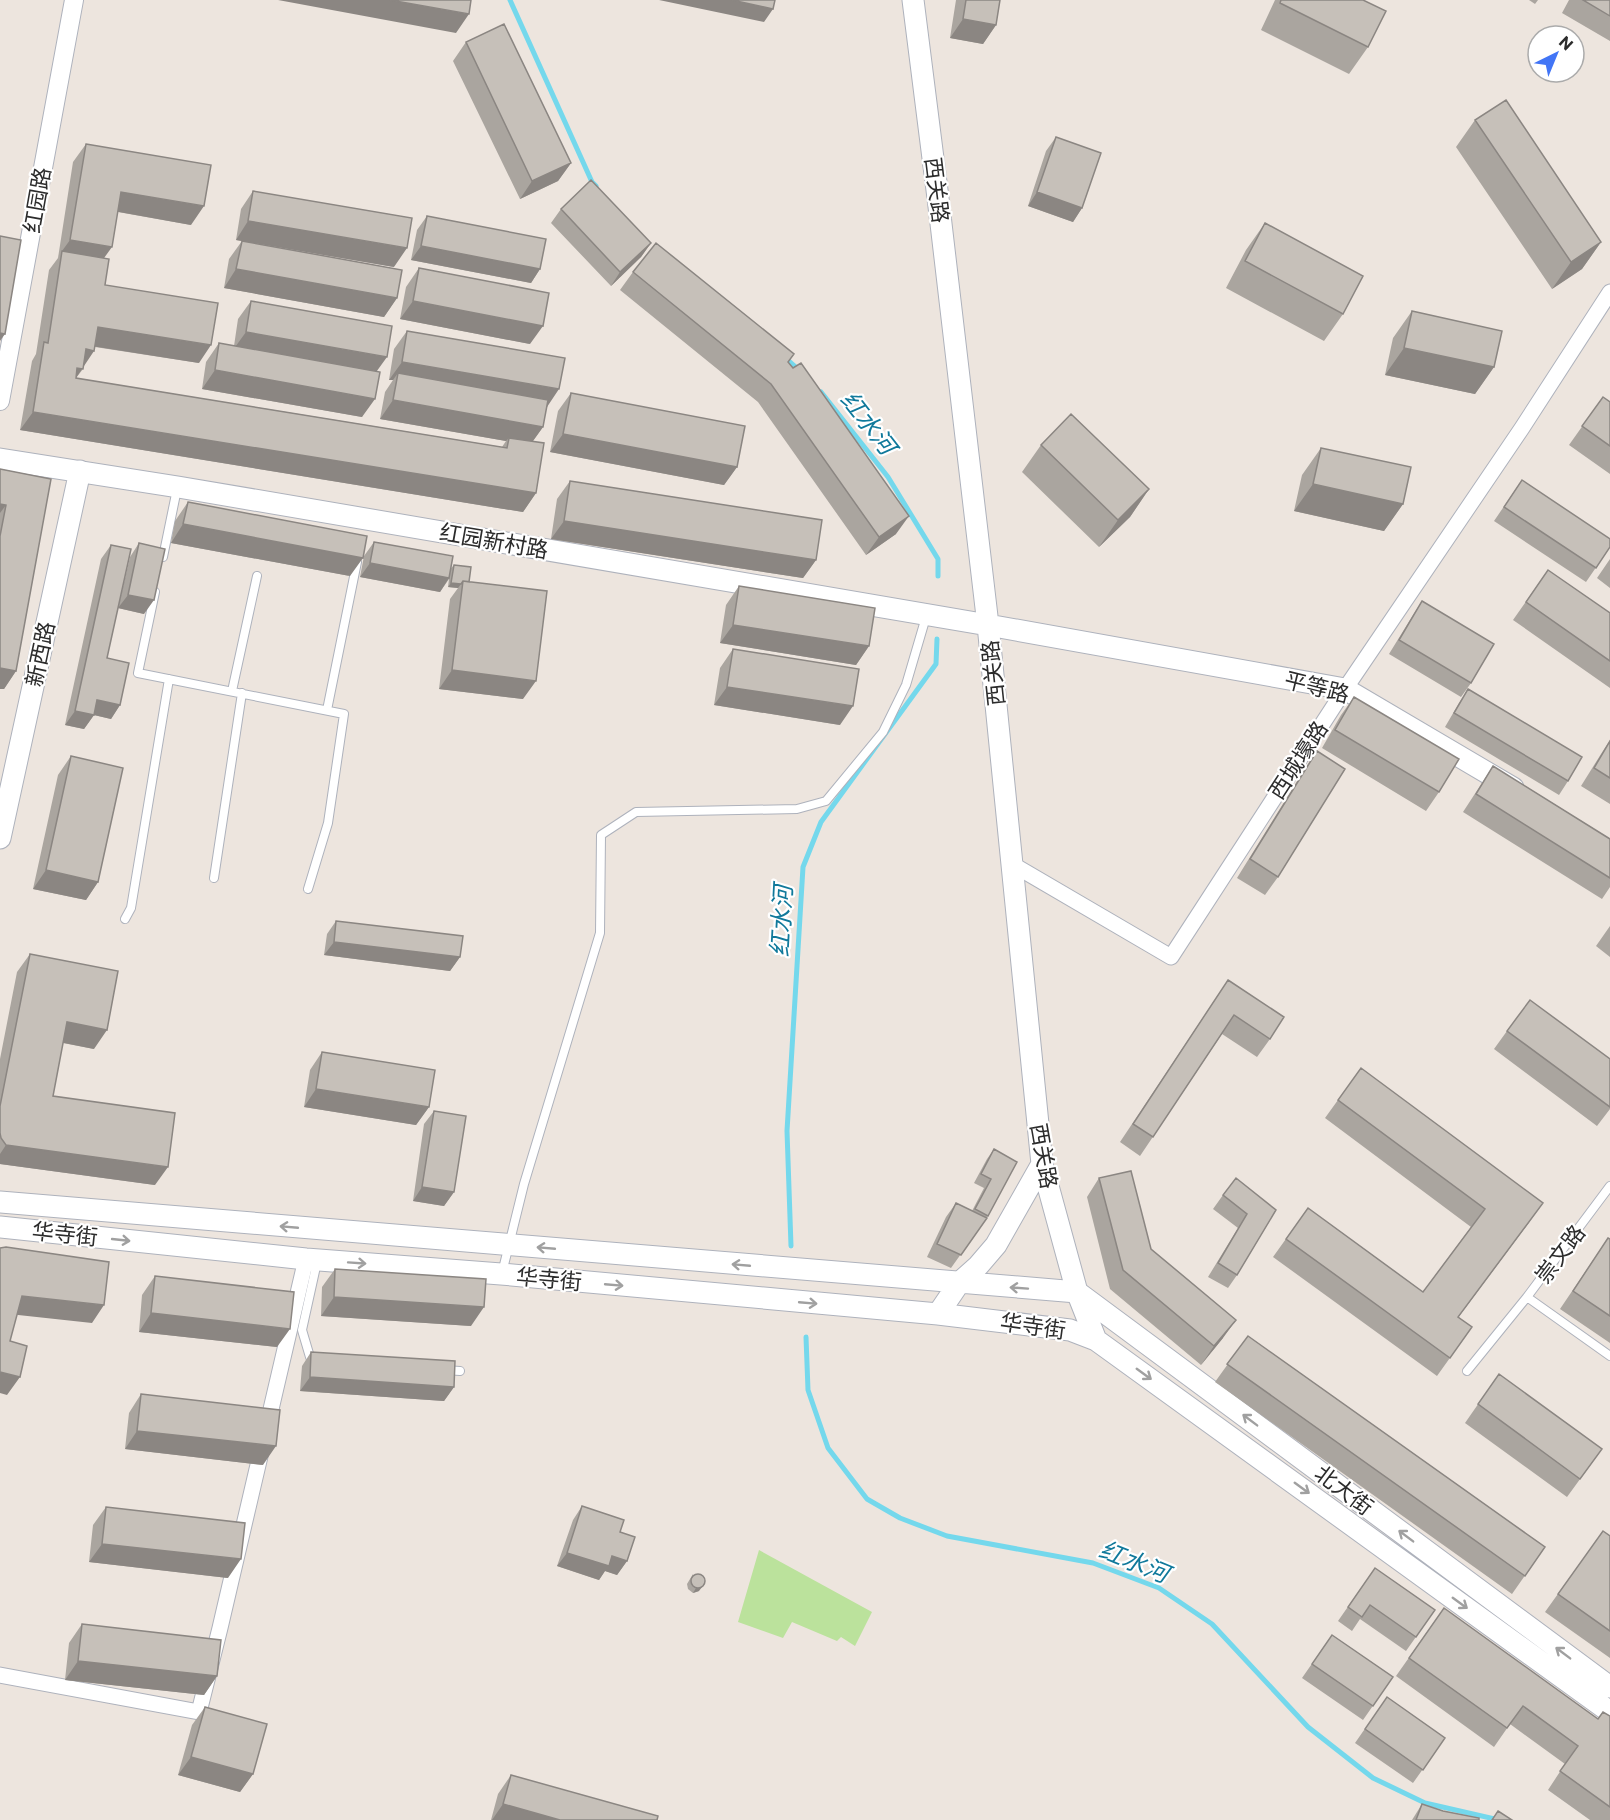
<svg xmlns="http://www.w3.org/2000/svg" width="1610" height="1820" viewBox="0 0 1610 1820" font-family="Commissioner,'Noto Sans SC',sans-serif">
  <rect width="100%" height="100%" fill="#ede5de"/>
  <path fill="#bbe29c" d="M759,1550L872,1612L855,1646L841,1637L837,1641L792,1622L783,1638L738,1622Z"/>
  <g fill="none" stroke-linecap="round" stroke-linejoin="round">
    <path stroke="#74d8ec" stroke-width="5" d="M510,0L592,182L596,186
      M784,357L800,371
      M821,392L888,477L938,559V576
      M791,1246L787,1131L803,867L821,822L936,664L937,639
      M806,1337L808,1390L828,1448L867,1499L900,1518L947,1536L1093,1563L1159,1588L1212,1624L1308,1727L1373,1778L1425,1803L1499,1820"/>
    <g stroke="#aeb2bc" stroke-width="10">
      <path id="service" d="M163,557L177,489
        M155,592L138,673L344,714L328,823L308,889
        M232,691L257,576
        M327,710L357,562
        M214,878L242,693
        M125,919L131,908L169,679
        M1610,1186L1527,1297L1610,1356
        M502,1273L524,1184L600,933L601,835L636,812L797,809L826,801L883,732L906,685L926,617
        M317,1357H310L302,1330L317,1262
        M445,1370L460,1371
        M1467,1371L1527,1297"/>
    </g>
    <g stroke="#aeb2bc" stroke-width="17">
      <path id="minor" d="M1012,864L1171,957L1345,689L1522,428L1610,292
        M0,1675L199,1712L220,1628L306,1259"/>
    </g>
    <g stroke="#aeb2bc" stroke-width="20">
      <path id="tertiary" d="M0,401L74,0"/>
    </g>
    <g stroke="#aeb2bc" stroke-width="23">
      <path id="secondary" d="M913,0L938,198L988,625L1042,1164L1077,1292L1096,1340
        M0,459L178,487L988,625L1345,689L1513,788
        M0,838L80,471
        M0,1202L1077,1292L1610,1687
        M0,1227L306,1259L501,1274L938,1314L1070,1330L1096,1340L1610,1712
        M938,1314L959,1283L978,1266L996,1245L1042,1164"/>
    </g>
    <use href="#service" stroke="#fff" stroke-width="8"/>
    <use href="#minor" stroke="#fff" stroke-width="15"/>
    <use href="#tertiary" stroke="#fff" stroke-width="18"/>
    <use href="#secondary" stroke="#fff" stroke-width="21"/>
  </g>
  <path fill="#aaa59f" d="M956,0H1000L996,25L983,44L950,38Z
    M1275,0H1363L1368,47L1349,74L1261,30Z
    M1529,0H1538L1535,4Z
    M1569,0H1610V41L1562,13Z
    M466,42L571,163L558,181L520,199L453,61Z
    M1475,120L1601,242L1582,269L1552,289L1456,147Z
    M1056,137L1082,208L1073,222L1028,206L1046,151Z
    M86,144L191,225L118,212L104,258L105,285L199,363L95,347L83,366V369L76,378L502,447L506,441L380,419L385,392L393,380H389L394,349L407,331L546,407L543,427L533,441L536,493L523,512L20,430L32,361L36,354L49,270L58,258L73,162Z
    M253,191L394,267L236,240L241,209Z
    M561,209L651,243L641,257L611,286L551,223Z
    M427,216L540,269L531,283L411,260L417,230Z
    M1265,223L1343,314L1324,341L1226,288L1246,250Z
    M242,241L397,298L384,317L224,288L229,259Z
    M419,268L530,344L400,319L406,287Z
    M633,272L789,363L896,534L866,555L758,402L620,290Z
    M251,301L377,371L362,417L202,389L206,362L219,343L234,346L238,319Z
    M1412,311L1494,367L1475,394L1385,375L1393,338Z
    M571,393L737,467L724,485L550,452L558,411Z
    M1603,397L1610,402V474L1569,445Z
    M1041,445L1149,489L1130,517L1099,547L1022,472Z
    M1321,448L1403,504L1384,531L1294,511L1302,475Z
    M0,469L51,479L16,671L4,689H0Z
    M1522,480L1610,547L1586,582L1494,521Z
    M570,481L816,560L803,578L551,539L557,499Z
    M188,502L350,576L171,543L175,521Z
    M374,542L451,568L454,565L469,582L523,699L439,689L450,599L458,588L448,587L449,579L440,592L360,577L364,556Z
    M139,543L144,614L118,608L130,557Z
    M111,545L107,658L120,705L111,719L94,715L84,729L65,725L101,559Z
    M1610,559V588L1597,578Z
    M1548,570L1610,613V688L1513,620Z
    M739,586L869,646L856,665L720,643L726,605Z
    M1422,601L1471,683L1461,697L1389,654L1413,615Z
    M733,649L840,725L714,705L720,668Z
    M1468,689L1568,781L1559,795L1445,727L1459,703Z
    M1354,697L1439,792L1426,811L1322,748L1341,715Z
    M1610,740V804L1581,786L1601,754Z
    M1317,751L1278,877L1265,895L1237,878L1304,770Z
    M71,756L98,882L86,900L33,889L58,775Z
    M1493,766L1610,839V887L1602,899L1463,812Z
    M336,921L460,957L450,971L324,955L327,934Z
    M1610,926V957L1596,946Z
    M30,954L94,1049L63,1043L53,1096L155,1185L0,1164V1059L17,972Z
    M1228,980L1270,1039L1257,1057L1222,1034L1140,1156L1120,1142Z
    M1507,1031L1610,1059V1109L1597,1126L1494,1049Z
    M322,1052L429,1107L416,1125L304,1107L310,1070Z
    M1338,1100L1530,1221L1458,1317L1472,1327L1437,1376L1273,1257L1308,1208L1423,1292L1471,1227L1325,1118Z
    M434,1111L454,1192L444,1206L413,1201L424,1124Z
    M994,1149L988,1216L951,1268L927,1257L946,1217L956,1203L972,1211L984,1188L974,1183L987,1159Z
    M1099,1178L1151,1249L1223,1338L1201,1365L1110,1289L1087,1197Z
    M1223,1195L1276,1210L1237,1275L1228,1288L1208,1277L1238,1228L1213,1209Z
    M1608,1238L1610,1239V1343L1560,1309Z
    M335,1269L471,1326L321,1316L322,1287Z
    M155,1276L277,1347L139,1332L142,1295Z
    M1248,1336L1545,1547L1512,1594L1215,1382Z
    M311,1352L454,1387L444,1401L300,1391L302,1366Z
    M1499,1374L1602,1449L1567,1497L1465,1423Z
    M141,1394L263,1465L125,1449L129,1413Z
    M582,1506L620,1532L627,1561L617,1575L605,1571L599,1580L557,1566L573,1520Z
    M106,1507L228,1578L89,1562L93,1525Z
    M1603,1531L1610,1536V1658L1545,1612Z
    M1375,1568L1435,1610L1406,1651L1360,1619L1352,1631L1338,1621Z
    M693,1574L699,1591L693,1593L688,1589L687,1584Z
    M1444,1608L1598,1719L1610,1716V1820H1590L1548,1790L1565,1764L1510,1724L1494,1747L1396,1676Z
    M82,1624L217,1676L204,1695L65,1680L69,1643Z
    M1332,1635L1393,1677L1363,1720L1302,1678Z
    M1387,1697L1445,1738L1413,1783L1355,1743Z
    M205,1707L253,1774L240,1792L178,1775L192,1725Z
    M511,1775L657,1820H491L498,1794Z
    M1422,1804L1443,1811L1479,1820H1412Z"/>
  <path fill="#8b8682" d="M278,0H390L469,14L456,33Z
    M659,0H732L773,9L764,22Z
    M963,19L996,25L983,44L950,38Z
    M571,163L558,181L520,199L532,181Z
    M121,192L204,206L191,225L108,210Z
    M1037,192L1082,208L1073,222L1028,206Z
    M248,221L407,248L394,267L236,240Z
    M70,240L112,247L99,265L62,251L57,258Z
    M1601,242L1582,269L1552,289L1571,262Z
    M651,243L641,257L611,286L620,272Z
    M421,246L540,269L531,283L411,260Z
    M236,269L397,298L384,317L224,288Z
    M413,301L543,326L530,344L400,319Z
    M98,327L211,345L199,363L85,345Z
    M246,332L387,357L374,375L233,350Z
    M0,333L5,334L0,341Z
    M1404,348L1494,367L1475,394L1385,375Z
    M86,349L94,351L70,387L65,386Z
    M402,362L559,389L547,407L398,373L393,380H389Z
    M215,370L375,399L362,417L202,389Z
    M393,400L543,427L530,445L509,438L506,441L380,419Z
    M33,412L536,493L523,512L20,430Z
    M563,434L737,467L724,485L550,452Z
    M1313,484L1403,504L1384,531L1294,511Z
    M1149,489L1130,517L1099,547L1118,520Z
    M0,504L6,505L0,513Z
    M909,516L896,534L866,555L879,537Z
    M564,521L816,560L803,578L551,539Z
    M183,524L363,558L350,576L171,543Z
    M370,563L449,578L440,592L360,577Z
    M451,583L461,584L458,588L448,587Z
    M128,595L154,600L144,614L118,608Z
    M733,625L869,646L856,665L720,643Z
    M0,668L16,671L4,689H0Z
    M452,670L536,681L523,699L439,689Z
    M727,687L853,706L840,725L714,705Z
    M97,700L120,705L111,719L94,715L84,729L65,725L75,711Z
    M46,870L98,882L86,900L33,889Z
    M334,942L460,957L450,971L324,955Z
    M67,1022L107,1030L94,1049L54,1041Z
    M316,1089L429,1107L416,1125L304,1107Z
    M6,1145L168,1167L155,1185L0,1164V1154Z
    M422,1187L454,1192L444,1206L413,1201Z
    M1543,1203L1530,1221L1445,1335L1458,1317Z
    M22,1296L104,1305L92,1323L9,1314Z
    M334,1297L484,1307L471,1326L321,1316Z
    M151,1313L290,1329L277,1347L139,1332Z
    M1236,1320L1223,1338L1201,1365L1214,1346Z
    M0,1372L20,1377L7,1395L0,1393Z
    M310,1377L454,1387L444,1401L300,1391Z
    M137,1431L276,1446L263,1465L125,1449Z
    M102,1544L241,1559L228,1578L89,1562Z
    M567,1553L612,1556L627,1561L617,1575L605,1571L599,1580L557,1566Z
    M702,1587L699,1591L693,1593L696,1588Z
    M78,1661L217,1676L204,1695L65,1680Z
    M191,1757L253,1774L240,1792L178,1775Z
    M503,1804L560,1820H492Z"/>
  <path fill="#c6c0b9" stroke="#8b8682" stroke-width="1.5" d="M390,0H471L469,14Z
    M732,0H775L773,9Z
    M966,0H1000L996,25L963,19Z
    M1281,0H1363L1386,11L1368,47L1280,3Z
    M1583,0H1610V16Z
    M504,24L571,163L532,181L466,42Z
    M1506,100L1601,242L1571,262L1475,120Z
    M1056,137L1101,153L1082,208L1037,192Z
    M86,144L211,165L204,206L121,192L112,247L70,240Z
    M591,180L651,243L620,272L561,209Z
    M253,191L412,218L407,248L248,221Z
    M427,216L546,239L540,269L421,246Z
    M1265,223L1363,276L1343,314L1245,261Z
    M0,236L21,240L5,334L0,333Z
    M242,241L402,270L397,298L236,269Z
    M656,243L794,354L788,362L793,368L801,363L909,516L879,537L771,384L633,272Z
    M62,251L109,259L105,285L218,303L211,345L98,327L94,351L86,349L83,369L77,368L76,378L507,448L509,438L544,443L536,493L33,412L44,342L48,343Z
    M419,268L549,293L543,326L413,301Z
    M251,301L392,326L387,357L246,332Z
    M1412,311L1502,331L1494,367L1404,348Z
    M407,331L565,358L559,389L402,362Z
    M219,343L380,372L375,399L215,370Z
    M398,373L548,400L543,427L393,400Z
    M571,393L745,426L737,467L563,434Z
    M1603,397L1610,402V446L1582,426Z
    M1071,414L1149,489L1118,520L1041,445Z
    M1321,448L1411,467L1403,504L1313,484Z
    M0,469L51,479L16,671L0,668V536L6,505L0,504Z
    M1522,480L1610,539V547L1596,568L1504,507Z
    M570,481L822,520L816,560L564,521Z
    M188,502L367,536L363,558L183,524Z
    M374,542L453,556L449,578L370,563Z
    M139,543L165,549L154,600L128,595Z
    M111,545L131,549L107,658L129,663L120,705L97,700L94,715L75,711Z
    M454,565L471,567L469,582L463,581L461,584L451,583Z
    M1548,570L1610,613V661L1526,602Z
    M463,581L547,591L536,681L452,670Z
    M739,586L875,608L869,646L733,625Z
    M1422,601L1494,644L1471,683L1399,640Z
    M733,649L859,669L853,706L727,687Z
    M1468,689L1582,757L1568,781L1454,713Z
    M1354,697L1459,759L1439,792L1335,730Z
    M1610,741V778L1594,768Z
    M1317,751L1345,769L1278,877L1250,859Z
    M71,756L123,768L98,882L46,870Z
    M1493,766L1610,839V878L1476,794Z
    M336,921L463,936L460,957L334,942Z
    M30,954L118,971L107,1030L67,1022L53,1096L175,1113L168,1167L6,1145L1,1138L0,1133V1106Z
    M1228,980L1284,1017L1270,1039L1234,1015L1153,1137L1133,1124Z
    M1530,1000L1610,1059V1107L1507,1031Z
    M322,1052L435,1070L429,1107L316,1089Z
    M1361,1068L1543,1203L1458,1317L1472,1327L1450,1358L1286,1239L1308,1208L1423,1292L1485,1209L1338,1100Z
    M434,1111L466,1116L454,1192L422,1187Z
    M994,1149L1017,1162L988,1216L975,1209L991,1179L981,1174Z
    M1131,1171L1151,1249L1236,1320L1214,1346L1123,1270L1099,1178Z
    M1236,1178L1276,1210L1237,1275L1218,1263L1247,1214L1223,1195Z
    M956,1203L987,1218L961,1255L937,1244Z
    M1608,1238L1610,1239V1316L1573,1291Z
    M6,1247L109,1262L104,1305L22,1296L10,1341L27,1346L20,1377L0,1372V1248Z
    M335,1269L486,1279L484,1307L334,1297Z
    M155,1276L294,1292L290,1329L151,1313Z
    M1248,1336L1545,1547L1525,1576L1227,1364Z
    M311,1352L455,1361L454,1387L310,1377Z
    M1499,1374L1602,1449L1580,1479L1478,1404Z
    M141,1394L280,1410L276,1446L137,1431Z
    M582,1506L624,1520L620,1532L635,1537L627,1561L612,1556L609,1566L567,1553Z
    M106,1507L245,1523L241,1559L102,1544Z
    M1603,1531L1610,1536V1631L1558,1594Z
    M1375,1568L1435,1610L1416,1637L1370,1605L1362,1617L1348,1607Z
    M691 1581a7 7 0 1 1 14 0a7 7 0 1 1-14 0Z
    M1444,1608L1598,1719L1603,1712L1610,1716V1807L1560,1771L1578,1746L1523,1706L1507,1728L1409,1658Z
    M82,1624L221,1640L217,1676L78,1661Z
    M1332,1635L1393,1677L1373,1706L1312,1664Z
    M1387,1697L1445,1738L1423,1770L1365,1729Z
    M205,1707L267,1724L253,1774L191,1757Z
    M511,1775L658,1816L657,1820H560L503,1804Z
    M1422,1804L1443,1811L1479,1818V1820H1416Z
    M1498,1811L1512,1820H1492Z"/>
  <defs><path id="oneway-shaft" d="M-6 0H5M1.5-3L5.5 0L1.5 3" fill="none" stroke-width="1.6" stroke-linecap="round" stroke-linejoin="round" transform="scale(1.5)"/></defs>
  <g stroke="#a0a0a0">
    <use href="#oneway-shaft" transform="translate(289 1227) rotate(-175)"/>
    <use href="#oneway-shaft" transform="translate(121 1240) rotate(6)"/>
    <use href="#oneway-shaft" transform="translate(546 1248) rotate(-175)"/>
    <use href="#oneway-shaft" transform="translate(357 1263) rotate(4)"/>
    <use href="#oneway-shaft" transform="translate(741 1265) rotate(-175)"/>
    <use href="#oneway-shaft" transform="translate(614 1285) rotate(5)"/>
    <use href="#oneway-shaft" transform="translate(1019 1288) rotate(-176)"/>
    <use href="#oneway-shaft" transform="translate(808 1303) rotate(5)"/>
    <use href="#oneway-shaft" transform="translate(1144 1374) rotate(36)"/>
    <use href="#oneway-shaft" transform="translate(1250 1420) rotate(-143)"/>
    <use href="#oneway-shaft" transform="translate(1302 1488) rotate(36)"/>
    <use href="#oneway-shaft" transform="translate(1406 1536) rotate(-143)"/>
    <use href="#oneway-shaft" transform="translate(1460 1603) rotate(36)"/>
    <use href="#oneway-shaft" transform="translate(1563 1653) rotate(-143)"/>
  </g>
  <g text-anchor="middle" stroke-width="4.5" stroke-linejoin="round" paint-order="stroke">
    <g font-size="22" fill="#2c2c2c" stroke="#fff">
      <text transform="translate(937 190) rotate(83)" y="8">西关路</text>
      <text transform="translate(37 200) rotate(-80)" y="8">红园路</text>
      <text transform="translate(494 541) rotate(10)" y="8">红园新村路</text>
      <text transform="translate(40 654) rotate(-78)" y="8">新西路</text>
      <text transform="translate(993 673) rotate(-96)" y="8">西关路</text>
      <text transform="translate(1317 687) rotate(14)" y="8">平等路</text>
      <text transform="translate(1298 760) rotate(-57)" y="8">西城壕路</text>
      <text transform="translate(1044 1156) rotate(80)" y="8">西关路</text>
      <text transform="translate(65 1234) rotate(6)" y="8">华寺街</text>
      <text transform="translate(1560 1254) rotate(-53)" y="8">崇文路</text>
      <text transform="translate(549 1279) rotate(5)" y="8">华寺街</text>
      <text transform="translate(1033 1326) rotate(8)" y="8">华寺街</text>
      <text transform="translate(1344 1490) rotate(37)" y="8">北大街</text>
    </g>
    <g font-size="24" font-style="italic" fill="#10799b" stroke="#fff">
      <text transform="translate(868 423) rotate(52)" y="8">红水河</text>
      <text transform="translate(782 921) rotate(-87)" y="8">红水河</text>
      <text transform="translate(1134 1562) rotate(22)" y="8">红水河</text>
    </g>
  </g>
  <g transform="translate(1556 54) rotate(43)"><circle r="28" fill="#ffffff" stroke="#ababab" stroke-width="1.5"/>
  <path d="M0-4.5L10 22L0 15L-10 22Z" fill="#4275f6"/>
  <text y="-9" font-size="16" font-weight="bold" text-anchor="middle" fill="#2c2c2c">N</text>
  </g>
</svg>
